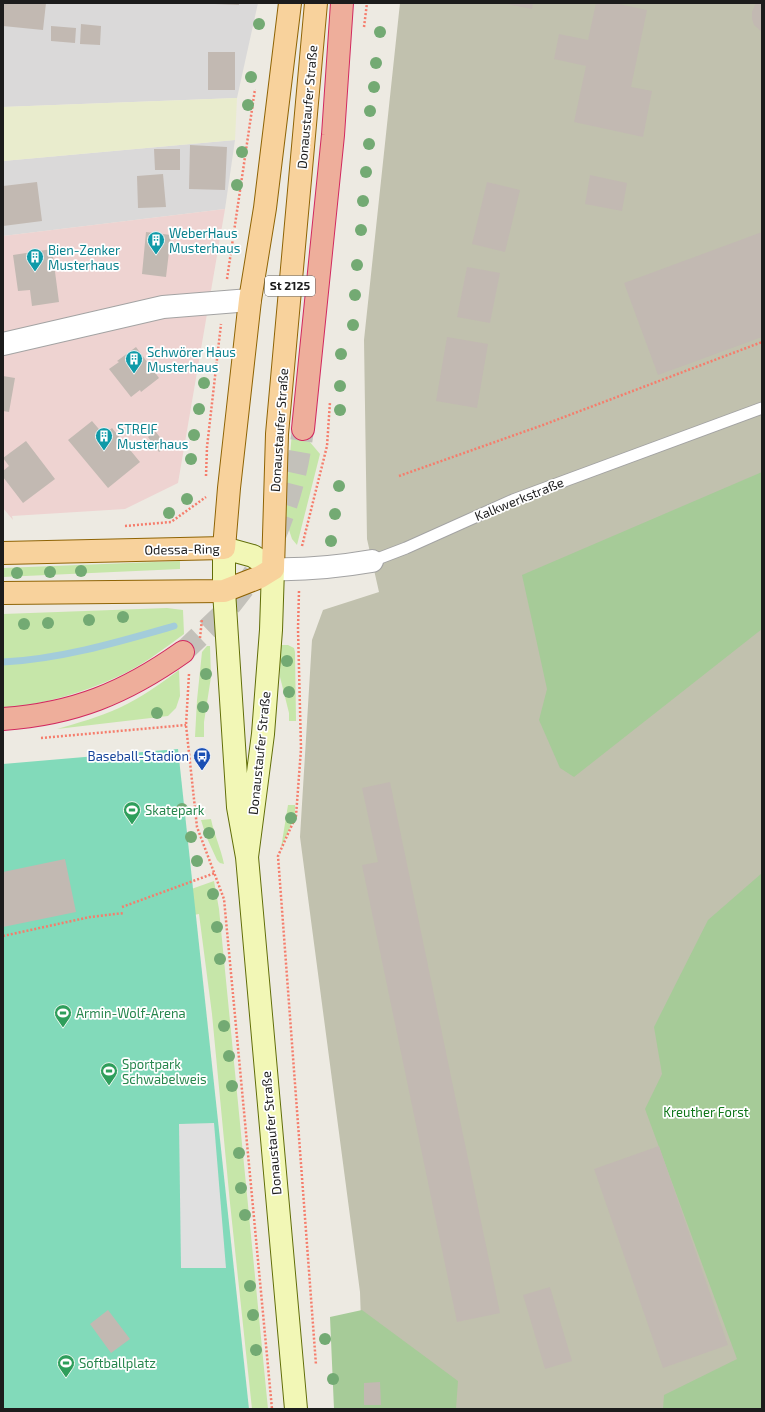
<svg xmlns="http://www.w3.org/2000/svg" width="765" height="1412" viewBox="0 0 765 1412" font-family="'Exo 2',sans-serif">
  <rect width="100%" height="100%" fill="#edeae2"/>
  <path fill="#dad9d9" d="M3,3H258L237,98L3,107Z
    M235,140L225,209L3,236V161Z"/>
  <path fill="#eed3d1" d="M225,209L178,483L125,509L12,516L13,520L3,508V236Z"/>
  <path fill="#c1c1ae" d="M400,3H762V1409H364L360,1292L300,837L312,640L323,610L379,592L367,539L364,340Z"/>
  <path fill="#e9eccd" d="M237,98L235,140L3,161V107Z"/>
  <path fill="#c6e6a9" d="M293,422L320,454L297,545L292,539L286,521V498Z
    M180,561V569L3,577V568Z
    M167,608L183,610L184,634C165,648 140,667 119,676C83,693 42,705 3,708V614Z
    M280,645H288L294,648L295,652L296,721H289V713L280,677Z
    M207,646H210L211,677L204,722V737H195L197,700L202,652Z
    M179,670L180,696L176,708L168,716L57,729C78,723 99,717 119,708C141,698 160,684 179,670Z
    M288,805H295V816L281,848Z
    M211,819C214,834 221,849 224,864L220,863L217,860L206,836L201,820Z
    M214,881L219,909L268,1409H252L230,1203L212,1014L199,914L161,921L149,904Z"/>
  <path fill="#a6cb98" d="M762,472V629L574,777L560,768L539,720L547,689L522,575Z
    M762,873V1409H663L664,1395L737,1359L645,1109L662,1074L654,1027L708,920Z
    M362,1310L458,1381L456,1409H334L330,1317Z"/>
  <path fill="#82daba" d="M178,749L249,1409H3V764Z"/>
  <path fill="#e0e0e0" d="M214,1123L226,1268H181L179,1124Z"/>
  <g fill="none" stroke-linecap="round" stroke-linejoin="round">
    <path stroke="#a3ccda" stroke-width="7" d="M3,662C61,659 118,642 174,626"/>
  </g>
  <path fill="#c2b9b2" d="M3,3H46L43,30L3,26Z
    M215,3H239V5L215,4Z
    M502,3H533L532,9Z
    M596,3H614L647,10L631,87L652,91L643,137L574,122L586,66L554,59L559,34L588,40Z
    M756,3H762V32L754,25L752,19V12Z
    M81,24L101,26L100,45L80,44Z
    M51,26L76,28L75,43L51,41Z
    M208,52H235V90H208Z
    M190,145L227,147L225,190L189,189Z
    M154,149H180V170H155Z
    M163,174L166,207L138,208L137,176Z
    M590,175L627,183L622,211L585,204Z
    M37,182L42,221L3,226V186Z
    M487,182L520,190L505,252L472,244Z
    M146,232L171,235L166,277L142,274Z
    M762,232V337L658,375L624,283Z
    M52,249L59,302L32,306L30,290L18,291L13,255Z
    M467,267L500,273L490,323L457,317Z
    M447,337L488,344L477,408L436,401Z
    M136,347L159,378L141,392L140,390L131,397L109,369L119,362L117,361Z
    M3,376L15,378L9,412L3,411Z
    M92,421L104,435L112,428L140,462L108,488L68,440Z
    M155,431L167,446L159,452L148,437Z
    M26,441L55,479L23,503L3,477V471L9,466L3,458Z
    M390,782L500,1313L457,1322L362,865L378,862L362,788Z
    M65,859L76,912L3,927V872Z
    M659,1146L728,1345L663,1368L594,1169Z
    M550,1287L572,1361L545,1369L523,1295Z
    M108,1310L130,1339L111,1353L90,1324Z
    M380,1382L381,1405H364V1383Z"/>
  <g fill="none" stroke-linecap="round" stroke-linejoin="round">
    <path stroke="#c3c1ba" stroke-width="22" stroke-dasharray="22 11" stroke-linecap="butt" d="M275,536C290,499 298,469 303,429
      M183,652L225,612L243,589L254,573"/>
    <g stroke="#a3a3a3" stroke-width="13">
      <path id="service" d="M372,561L406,548L513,500L762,408"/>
    </g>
    <g stroke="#a3a3a3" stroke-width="24">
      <path id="minor" d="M3,344L163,307L250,300
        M273,569C308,570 337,567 372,561"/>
    </g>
    <g stroke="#616e08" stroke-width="24">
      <path id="secondary" d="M247,857L263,734L271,630L273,569L253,556L224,548V591L238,807L247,857L296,1409"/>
    </g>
    <g stroke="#8f6405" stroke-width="24">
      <path id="primary" d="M3,553L224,548L229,488L250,300L265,208L290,3
        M3,593L224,591L260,577L273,569L277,434L316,3"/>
    </g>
    <g stroke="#d1295f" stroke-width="24">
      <path id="trunk" d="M303,429L333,135L342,3
        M3,719C74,714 125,693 183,652"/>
    </g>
    <path stroke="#f57d6c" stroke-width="2.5" stroke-dasharray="2 2" stroke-linecap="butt" d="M364,27L367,3
      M227,279L255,89
      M206,476L207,447L221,324
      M399,476L543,425L762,342
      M125,526L171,522L206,497
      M302,546L327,446L330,402
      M299,591L298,629L301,749L296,816L278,856L316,1365
      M200,638L202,619
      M189,674L186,725L197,827L224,899L272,1409
      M41,738L186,725
      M122,907L215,873
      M3,936L90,917L124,913"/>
    <use href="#service" stroke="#fff" stroke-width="11"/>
    <use href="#minor" stroke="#fff" stroke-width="22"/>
    <use href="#secondary" stroke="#f2f7b6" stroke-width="22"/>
    <use href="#primary" stroke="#f8d29c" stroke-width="22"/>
    <use href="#trunk" stroke="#eeae9b" stroke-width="22"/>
  </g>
  <g fill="#73aa73">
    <circle cx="259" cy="24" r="6"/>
    <circle cx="380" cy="32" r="6"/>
    <circle cx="376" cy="63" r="6"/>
    <circle cx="251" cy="77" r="6"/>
    <circle cx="374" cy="87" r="6"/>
    <circle cx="248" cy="105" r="6"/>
    <circle cx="370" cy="111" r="6"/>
    <circle cx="369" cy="144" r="6"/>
    <circle cx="242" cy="152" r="6"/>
    <circle cx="366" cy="172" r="6"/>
    <circle cx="237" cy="185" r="6"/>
    <circle cx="363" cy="201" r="6"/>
    <circle cx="361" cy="230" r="6"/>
    <circle cx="357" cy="265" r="6"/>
    <circle cx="355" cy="295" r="6"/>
    <circle cx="353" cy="325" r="6"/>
    <circle cx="341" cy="354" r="6"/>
    <circle cx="204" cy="383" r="6"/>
    <circle cx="340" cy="386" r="6"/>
    <circle cx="199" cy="409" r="6"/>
    <circle cx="340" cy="410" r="6"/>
    <circle cx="194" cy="435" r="6"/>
    <circle cx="191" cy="459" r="6"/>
    <circle cx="339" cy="486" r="6"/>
    <circle cx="187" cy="499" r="6"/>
    <circle cx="169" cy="513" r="6"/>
    <circle cx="335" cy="514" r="6"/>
    <circle cx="331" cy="541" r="6"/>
    <circle cx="81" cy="571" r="6"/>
    <circle cx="50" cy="572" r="6"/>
    <circle cx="17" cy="573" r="6"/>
    <circle cx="123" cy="617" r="6"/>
    <circle cx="89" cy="620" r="6"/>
    <circle cx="48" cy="623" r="6"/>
    <circle cx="24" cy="624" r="6"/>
    <circle cx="287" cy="661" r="6"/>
    <circle cx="206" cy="674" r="6"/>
    <circle cx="289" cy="692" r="6"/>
    <circle cx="203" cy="707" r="6"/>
    <circle cx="157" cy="713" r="6"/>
    <circle cx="182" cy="809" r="6"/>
    <circle cx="291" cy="818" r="6"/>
    <circle cx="209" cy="833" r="6"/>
    <circle cx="191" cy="837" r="6"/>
    <circle cx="197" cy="861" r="6"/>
    <circle cx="213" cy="894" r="6"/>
    <circle cx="217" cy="927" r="6"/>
    <circle cx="220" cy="959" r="6"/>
    <circle cx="224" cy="1026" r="6"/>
    <circle cx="229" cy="1056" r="6"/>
    <circle cx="232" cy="1086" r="6"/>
    <circle cx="239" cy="1153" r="6"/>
    <circle cx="241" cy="1188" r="6"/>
    <circle cx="245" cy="1215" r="6"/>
    <circle cx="250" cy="1286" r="6"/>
    <circle cx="253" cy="1315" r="6"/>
    <circle cx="325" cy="1339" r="6"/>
    <circle cx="256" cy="1350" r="6"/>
    <circle cx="333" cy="1379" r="6"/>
  </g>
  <defs>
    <g id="building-pin" transform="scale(0.9)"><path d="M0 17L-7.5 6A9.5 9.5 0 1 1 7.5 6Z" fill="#0f9aa8" stroke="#fff"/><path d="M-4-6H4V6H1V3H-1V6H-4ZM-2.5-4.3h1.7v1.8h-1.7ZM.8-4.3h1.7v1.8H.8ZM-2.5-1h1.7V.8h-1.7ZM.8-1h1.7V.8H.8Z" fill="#fff"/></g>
    <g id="bus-pin" transform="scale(0.9)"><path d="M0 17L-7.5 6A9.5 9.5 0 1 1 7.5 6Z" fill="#1a4fb4" stroke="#fff"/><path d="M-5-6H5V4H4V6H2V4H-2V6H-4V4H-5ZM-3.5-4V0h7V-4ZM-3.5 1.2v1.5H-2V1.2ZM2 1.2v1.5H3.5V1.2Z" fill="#fff"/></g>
    <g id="stadium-pin" transform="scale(0.9)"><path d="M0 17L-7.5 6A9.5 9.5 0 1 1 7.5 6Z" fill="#2e9e5b" stroke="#fff"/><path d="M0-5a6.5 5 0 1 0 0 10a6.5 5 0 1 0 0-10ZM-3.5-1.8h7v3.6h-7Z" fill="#fff"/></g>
  </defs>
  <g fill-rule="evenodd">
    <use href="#building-pin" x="156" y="240"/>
    <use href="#building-pin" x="35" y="257"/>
    <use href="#building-pin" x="134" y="359"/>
    <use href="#building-pin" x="104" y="436"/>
    <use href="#bus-pin" x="202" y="756"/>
    <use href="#stadium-pin" x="132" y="810"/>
    <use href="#stadium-pin" x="63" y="1013"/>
    <use href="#stadium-pin" x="109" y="1071"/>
    <use href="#stadium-pin" x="66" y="1363"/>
  </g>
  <g text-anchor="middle" stroke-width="3.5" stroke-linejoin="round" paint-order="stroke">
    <rect fill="#fff" stroke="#606060" stroke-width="1" x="265" y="276" width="50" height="20" rx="3"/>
    <g font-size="12" font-weight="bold" fill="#1c1c1c">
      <text x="290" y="290">St 2125</text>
    </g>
    <g font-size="13" fill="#1c1c1c" stroke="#fff">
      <text transform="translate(307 107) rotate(-85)" y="5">Donaustaufer Straße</text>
      <text transform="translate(279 430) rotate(-86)" y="5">Donaustaufer Straße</text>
      <text transform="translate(519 499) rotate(-22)" y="5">Kalkwerkstraße</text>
      <text transform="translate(182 549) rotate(-1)" y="5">Odessa-Ring</text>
      <text transform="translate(259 753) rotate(-84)" y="5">Donaustaufer Straße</text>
      <text transform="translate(271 1133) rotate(-95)" y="5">Donaustaufer Straße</text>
    </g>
    <g font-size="13" fill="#0d838f" stroke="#fff" text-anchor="start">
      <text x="169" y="238">WeberHaus<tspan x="169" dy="15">Musterhaus</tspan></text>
      <text x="48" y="255">Bien-Zenker<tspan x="48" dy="15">Musterhaus</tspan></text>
      <text x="147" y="357">Schwörer Haus<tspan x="147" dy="15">Musterhaus</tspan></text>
      <text x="117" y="434">STREIF<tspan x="117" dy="15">Musterhaus</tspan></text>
    </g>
    <g font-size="13" fill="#164399" stroke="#fff" text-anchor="end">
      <text x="189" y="761">Baseball-Stadion</text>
    </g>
    <g font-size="13" fill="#27864d" stroke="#fff" text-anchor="start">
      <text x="145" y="815">Skatepark</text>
      <text x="76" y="1018">Armin-Wolf-Arena</text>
      <text x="122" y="1069">Sportpark<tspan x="122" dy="15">Schwabelweis</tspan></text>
      <text x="79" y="1368">Softballplatz</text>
    </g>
    <g font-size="13" fill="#0f7619" stroke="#fff">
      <text x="706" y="1117">Kreuther Forst</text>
    </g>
  </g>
  <rect width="765" height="1412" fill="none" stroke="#1c1c1c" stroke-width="8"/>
</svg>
